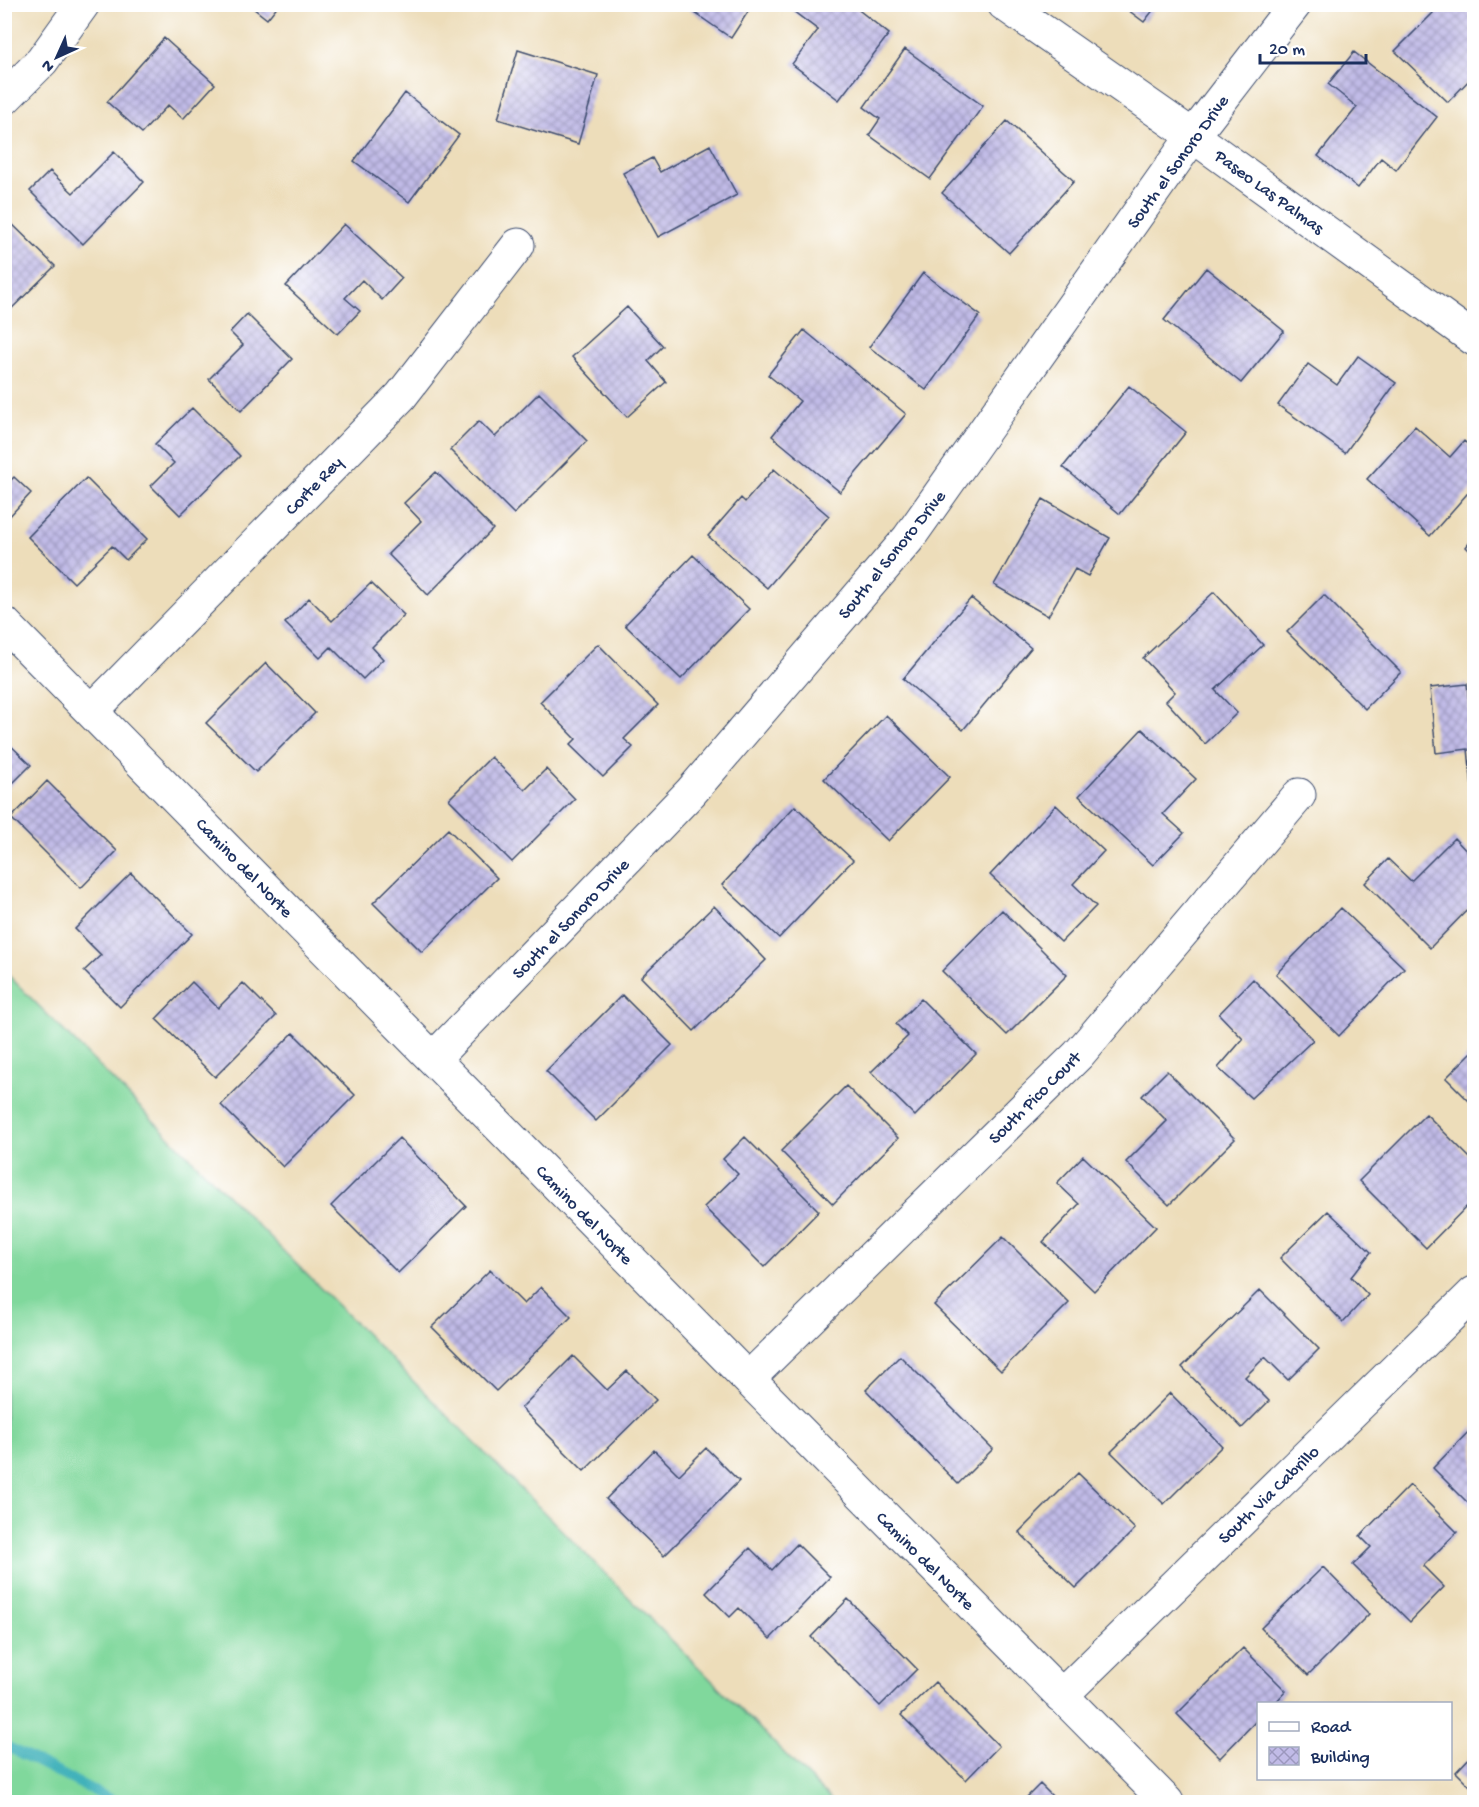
<svg xmlns="http://www.w3.org/2000/svg" width="1479" height="1807" viewBox="0 0 1479 1807" font-family="'Gochi Hand',sans-serif">
  <defs>
    <pattern id="building-cross-hatch" width="8" height="8" patternUnits="userSpaceOnUse" patternTransform="scale(1.5)"><rect width="8" height="8" fill="#c1bbe7"/><path d="M0 0l8 8M0 8l8-8" fill="none" stroke="#9c98be"/></pattern>
  </defs>
  <rect width="100%" height="100%" fill="#fff"/>
  <filter id="ink" filterUnits="userSpaceOnUse"><feTurbulence type="fractalNoise" baseFrequency=".0167" numOctaves="2"/><feDisplacementMap in="SourceGraphic" scale="12" xChannelSelector="R" yChannelSelector="G"/><feConvolveMatrix kernelMatrix="1 2 1 2 8 2 1 2 1" color-interpolation-filters="sRGB"/></filter>
  <filter id="wash" filterUnits="userSpaceOnUse"><feTurbulence type="fractalNoise" baseFrequency=".008" numOctaves="4" result="noise"/><feDisplacementMap in="SourceGraphic" scale="24" xChannelSelector="R" yChannelSelector="G"/><feGaussianBlur stdDeviation="1.35" result="paint"/><feColorMatrix in="noise" values="0 0 0 0 0 0 0 0 0 0 0 0 0 0 0 0 0 1.4 0 .05"/><feComposite in="paint" operator="in"/></filter>
  <g filter="url(#wash)">
    <rect width="100%" height="100%" fill="#edddba"/>
    <path fill="#80d89c" stroke="#4e847d" stroke-width="1.5" d="M5,972L833,1802H5Z"/>
    <g fill="none" stroke-linecap="round" stroke-linejoin="round">
      <path stroke="#40b1ba" stroke-width="10" d="M4,1745L116,1802"/>
    </g>
    <g id="blocks">
      <path fill="url(#building-cross-hatch)" d="M248,4H279L267,19Z
        M682,4H753L731,38Z
        M798,4H851L889,34L839,100L792,64L818,30L793,11Z
        M1120,4H1158L1144,22Z
        M1424,4H1474V75L1448,102L1395,51L1433,13Z
        M164,38L215,84L183,119L168,105L142,133L107,102Z
        M905,49L983,106L930,179L869,135L880,119L864,107Z
        M518,50L598,75L578,144L498,119Z
        M1354,52L1437,117L1396,170L1381,158L1358,188L1318,156L1357,107L1328,84Z
        M405,93L459,135L409,202L354,161Z
        M1007,121L1074,181L1009,253L942,193Z
        M710,145L737,195L658,237L623,173L652,158L660,172Z
        M114,152L144,182L83,244L30,191L50,171L73,193Z
        M6,218L55,266L4,316V219Z
        M344,224L402,278L382,300L362,280L345,298L360,311L338,334L286,286Z
        M1206,268L1284,331L1241,383L1164,320Z
        M923,273L980,315L926,390L869,347Z
        M627,307L663,346L648,361L666,382L627,417L572,357Z
        M247,314L292,359L241,411L209,379L243,345L230,332Z
        M804,330L906,414L840,492L772,436L800,401L768,375Z
        M1358,356L1396,383L1345,453L1278,405L1308,364L1337,385Z
        M1129,386L1186,432L1120,514L1063,467Z
        M539,393L587,441L514,514L450,450L479,421L495,437Z
        M192,408L240,456L180,515L151,486L174,463L155,444Z
        M1415,426L1450,457L1464,441L1474,450V486L1430,536L1367,479Z
        M774,469L829,516L767,588L708,536L741,498L745,502Z
        M436,472L493,529L428,595L388,554L421,521L404,503Z
        M14,477L31,493L7,519L4,517V487Z
        M86,478L147,539L126,560L112,546L74,583L28,537Z
        M1043,499L1110,538L1088,576L1075,569L1048,616L994,585Z
        M1474,537V555L1466,547Z
        M693,555L749,609L681,679L625,625Z
        M371,583L404,615L372,647L383,659L363,679L331,647L320,658L285,623L309,598L332,621Z
        M1214,592L1263,645L1215,690L1237,713L1205,744L1166,701L1175,692L1143,658Z
        M1324,595L1401,672L1365,709L1287,632Z
        M971,598L1031,648L963,730L903,679Z
        M598,644L658,705L624,739L633,747L603,777L570,745L576,739L540,702Z
        M266,663L315,713L256,772L206,723Z
        M1467,684L1470,712H1474V798H1473L1468,749L1436,753L1430,688Z
        M886,715L950,777L888,841L824,779Z
        M1142,729L1196,779L1163,814L1184,833L1153,865L1079,796Z
        M4,739L31,765L4,792Z
        M491,757L525,790L546,769L575,799L512,862L449,799Z
        M47,781L117,851L81,888L11,818Z
        M1056,805L1104,851L1073,884L1096,906L1061,942L990,875Z
        M795,806L853,860L779,938L722,885Z
        M448,829L497,878L422,952L373,903Z
        M1454,838L1474,859V903L1430,948L1365,883L1388,859L1411,881Z
        M131,873L192,934L120,1007L84,971L101,955L75,929Z
        M714,906L766,960L694,1031L641,977Z
        M1341,908L1404,968L1339,1036L1276,974Z
        M1002,910L1067,975L1007,1035L942,971Z
        M1253,979L1313,1040L1251,1098L1218,1068L1243,1039L1219,1014Z
        M192,982L218,1008L243,983L276,1016L215,1077L156,1019Z
        M622,995L672,1045L596,1121L546,1071Z
        M921,999L976,1054L915,1116L871,1072L908,1036L896,1024Z
        M293,1033L355,1095L283,1167L221,1105Z
        M1474,1050V1106L1446,1078Z
        M1167,1071L1235,1139L1169,1205L1126,1162L1167,1121L1142,1096Z
        M846,1086L898,1138L833,1204L781,1151Z
        M1426,1114L1474,1162V1199L1426,1248L1359,1181Z
        M745,1137L819,1211L764,1267L704,1207L738,1174L723,1159Z
        M399,1138L466,1206L398,1273L331,1206Z
        M1083,1156L1156,1227L1094,1291L1043,1242L1079,1204L1057,1183Z
        M1328,1211L1371,1252L1351,1277L1368,1295L1343,1322L1280,1258Z
        M1003,1237L1069,1303L1001,1371L934,1305Z
        M490,1270L524,1304L541,1287L571,1317L496,1391L432,1327Z
        M1260,1290L1319,1349L1288,1380L1265,1357L1245,1377L1269,1401L1242,1428L1182,1367Z
        M573,1356L607,1390L627,1371L656,1400L584,1471L521,1408Z
        M900,1356L993,1449L958,1484L866,1390Z
        M1170,1393L1222,1446L1164,1504L1111,1452Z
        M1474,1426V1509L1433,1468Z
        M706,1448L739,1481L664,1556L606,1499L654,1450L679,1475Z
        M1078,1473L1135,1529L1076,1588L1019,1532Z
        M1410,1485L1457,1532L1423,1566L1444,1587L1410,1622L1353,1565L1371,1547L1360,1536Z
        M797,1544L830,1577L770,1639L739,1608L730,1617L706,1593L750,1548L772,1570Z
        M1323,1567L1369,1614L1308,1675L1261,1628Z
        M848,1599L917,1669L880,1706L811,1637Z
        M1243,1648L1286,1691L1274,1704H1258V1719L1220,1758L1177,1714Z
        M935,1682L999,1746L966,1780L901,1715Z
        M1474,1753V1790L1456,1772Z
        M1040,1784L1058,1802H1022Z"/>
    </g>
  </g>
  <g filter="url(#ink)">
    <use href="#blocks" fill-opacity="0" stroke="#3a496c" stroke-width="1.5"/>
    <g fill="none" stroke-linecap="round" stroke-linejoin="round">
      <g stroke="#3a496c" stroke-width="35">
        <path id="minor" d="M1004,4L1193,136L1474,339
          M4,99L42,61L83,4
          M4,623L748,1379L1167,1802
          M92,711L401,396L518,245
          M433,1059L691,792L908,539L1193,136L1295,4
          M748,1379L1078,1055L1299,795
          M1061,1696L1474,1293"/>
      </g>
      <use href="#minor" stroke="#fff" stroke-width="33"/>
    </g>
  </g>
  <g text-anchor="middle" stroke-width="6" stroke-linejoin="round" paint-order="stroke">
    <g font-size="18" fill="#1b2f5e" stroke="#fff">
      <text transform="translate(1177 161) rotate(-54)" y="6">South el Sonoro Drive</text>
      <text transform="translate(1270 191) rotate(36)" y="6">Paseo Las Palmas</text>
      <text transform="translate(313 485) rotate(-46)" y="6">Corte Rey</text>
      <text transform="translate(891 554) rotate(-51)" y="6">South el Sonoro Drive</text>
      <text transform="translate(245 867) rotate(46)" y="6">Camino del Norte</text>
      <text transform="translate(570 918) rotate(-46)" y="6">South el Sonoro Drive</text>
      <text transform="translate(1034 1097) rotate(-45)" y="6">South Pico Court</text>
      <text transform="translate(585 1214) rotate(46)" y="6">Camino del Norte</text>
      <text transform="translate(1268 1494) rotate(-44)" y="6">South Via Cabrillo</text>
      <text transform="translate(926 1560) rotate(45)" y="6">Camino del Norte</text>
    </g>
  </g>
  <rect width="1479" height="1807" fill="none" stroke="#fff" stroke-width="24"/>
  <rect x="1257" y="1702" width="195" height="78" fill="#ffffff" stroke="#a4acbf" stroke-width="1.5"/>
  <rect x="1269" y="1722" width="30" height="9" fill="#ffffff" stroke="#a4acbf" stroke-width="1.5"/>
  <text x="1311" y="1732" font-size="18" fill="#1b2f5e">Road</text>
  <rect x="1269" y="1747" width="30" height="18" fill="url(#building-cross-hatch)" stroke="#a4acbf" stroke-width="1.5"/>
  <text x="1311" y="1762" font-size="18" fill="#1b2f5e">Building</text>
  <g transform="translate(57 57) rotate(225)" stroke="#ffffff" stroke-width="4.5" paint-order="stroke">
  <path d="M0-4.5L10 22L0 15L-10 22Z" fill="#1b2f5e"/>
  <text y="-9" font-size="16" font-weight="bold" text-anchor="middle" fill="#1b2f5e">N</text>
  </g>
  <path d="M1260 54v9h106v-9" fill="none" stroke="#1b2f5e" stroke-width="3"/>
  <text x="1269" y="54" font-size="18" fill="#1b2f5e" stroke="#ffffff" stroke-width="4.5" paint-order="stroke">20 m</text>
</svg>
